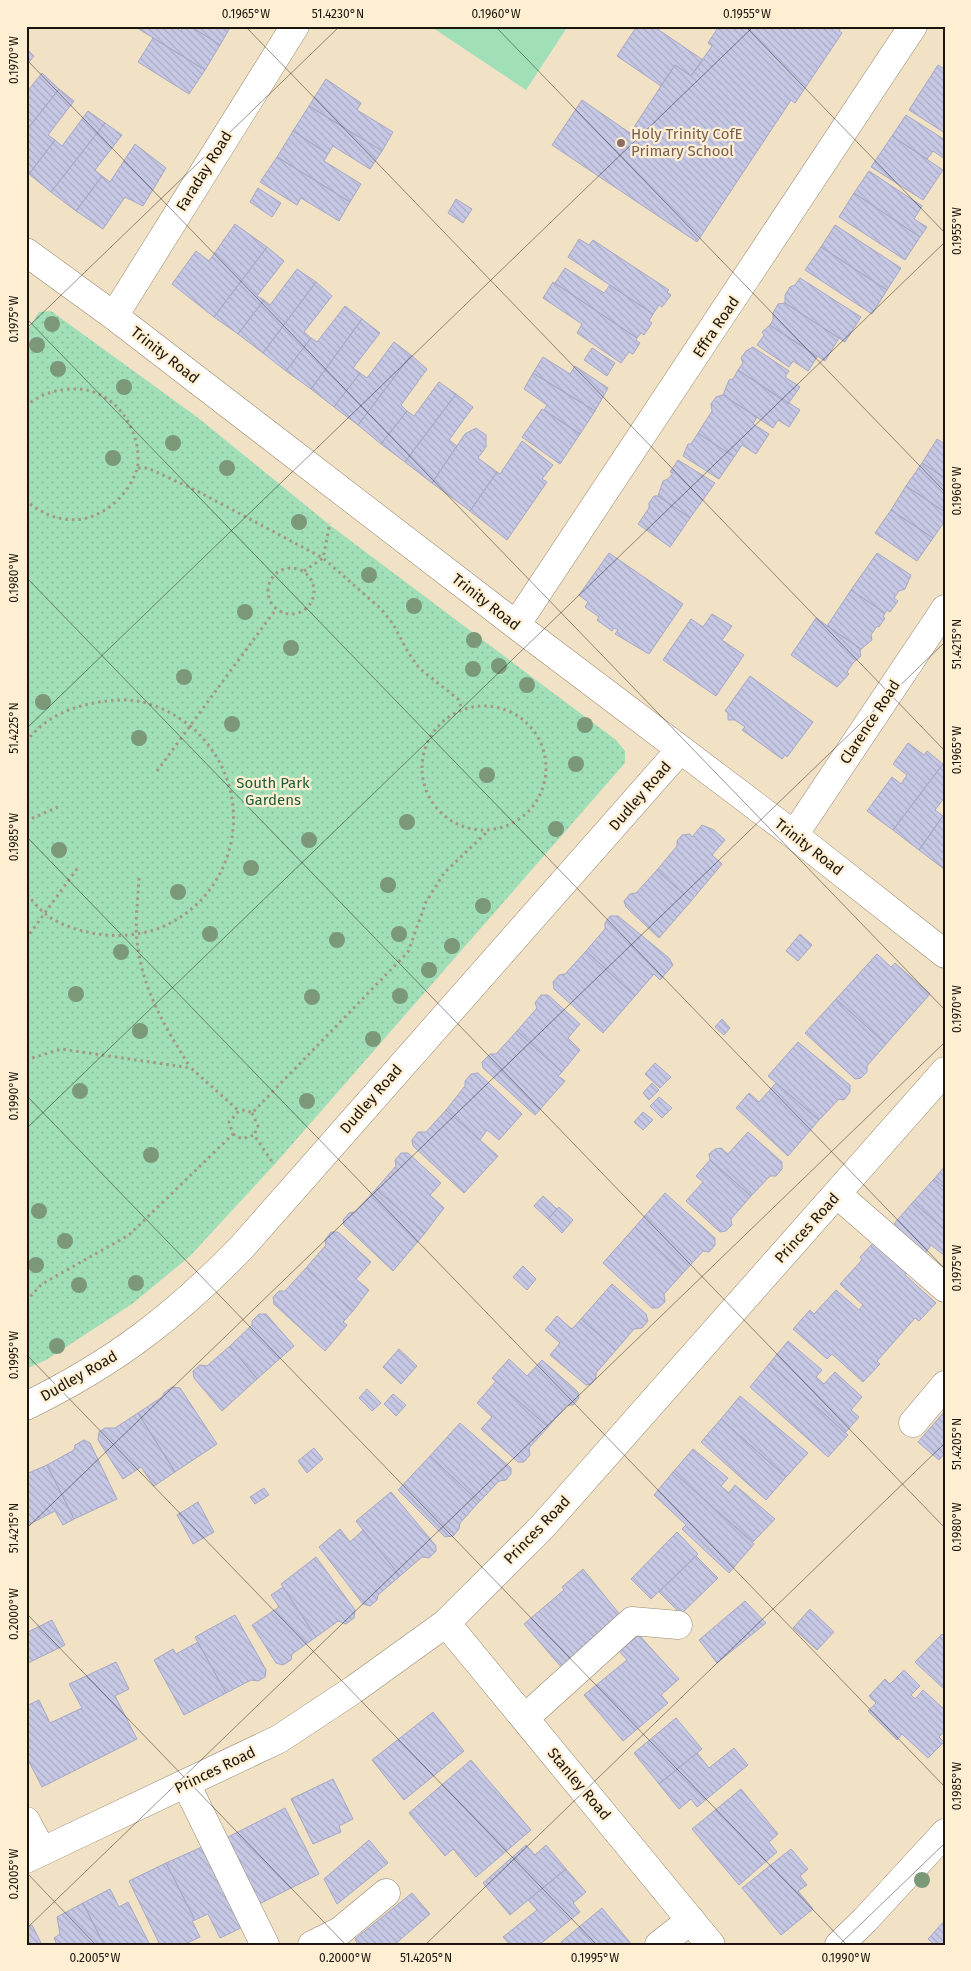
<svg xmlns="http://www.w3.org/2000/svg" width="971" height="1971" viewBox="0 0 971 1971" font-family="'Fira Sans',sans-serif">
  <defs>
    <pattern id="green-dots" width="8" height="8" patternUnits="userSpaceOnUse" patternTransform="scale(1.25)"><rect width="8" height="8" fill="#a1dfb8"/><path d="M2 2h.1M6 6h.1" fill="none" stroke="#8abe9d" stroke-width="1.8" stroke-linecap="round"/></pattern>
    <pattern id="building-back-hatch" width="6" height="6" patternUnits="userSpaceOnUse" patternTransform="scale(1.25)"><rect width="6" height="6" fill="#c6c8e5"/><path d="M-1 5l2 2M0 0l6 6M5-1l2 2" fill="none" stroke="#aaabc3"/></pattern>
  </defs>
  <rect width="100%" height="100%" fill="#f1e1c5"/>
  <path fill="url(#green-dots)" d="M51,311L197,417L331,526L616,740L625,751V763L274,1165L190,1256L132,1304L46,1360L26,1369V333L39,312Z"/>
  <path fill="#a1dfb8" d="M430,26H568L526,90Z"/>
  <path fill="url(#building-back-hatch)" stroke="#a6a8c4" d="M134,26H173L181,31L183,26H190L220,45L205,70Z
    M190,26H231L220,45Z
    M637,26H653L703,60L691,76L675,65L661,86L617,56Z
    M719,26H842L839,31L842,33L795,103L791,100L697,242L552,145L582,100L630,133L675,65L691,76L712,46L708,43Z
    M153,38L205,70L189,94L138,62Z
    M26,48L34,56L26,66Z
    M938,65L945,69V133L909,110Z
    M42,73L59,89L26,131V93Z
    M326,79L361,103L357,110L393,132L382,151L309,106Z
    M59,89L74,101L48,135L55,140L29,174L26,172V131Z
    M309,106L382,151L370,169L333,146L328,154L293,131Z
    M88,111L105,123L51,192L29,174L55,140L62,146Z
    M906,115L945,140V159L933,151L927,159L892,136Z
    M105,123L122,135L95,170L102,176L76,211L51,192Z
    M293,131L328,154L324,161L361,184L350,202L277,157Z
    M892,136L943,170L923,200L871,167Z
    M135,144L166,168L143,206L125,197L103,229L76,211L102,176L110,182Z
    M277,157L350,202L339,221L301,198L297,205L260,182Z
    M869,171L922,206L914,219L927,227L920,237L854,193Z
    M258,188L281,203L272,217L250,202Z
    M854,193L920,237L905,260L839,217Z
    M456,199L472,209L463,223L448,213Z
    M235,224L267,247L214,317L172,284L196,251L209,261Z
    M835,225L901,268L887,290L821,247Z
    M579,239L589,245L593,240L669,290L667,292L671,295L662,307L659,305L653,314L568,257Z
    M267,247L284,261L257,296L264,300L238,334L214,317Z
    M821,247L887,290L872,314L805,270Z
    M565,268L604,293L610,285L653,314L649,321L652,323L644,335L641,333L637,338L555,283Z
    M297,269L316,282L263,353L238,334L264,300L270,305Z
    M800,278L861,317L845,342L785,303V295L790,287L795,285Z
    M316,282L332,296L304,332L311,338L286,371L263,353Z
    M553,282L637,338L636,340L640,343L633,354L629,352L621,363L577,333L582,324L543,298Z
    M785,303L839,338L825,361L770,325L773,320V313L778,304Z
    M345,306L362,319L311,389L286,371L311,338L317,342Z
    M362,319L380,333L353,368L360,373L334,407L311,389Z
    M770,325L817,357L808,371L793,361L789,367L757,345L764,335L762,332Z
    M394,342L411,355L358,425L334,407L360,373L367,378Z
    M753,347L789,371L785,377L800,387L788,404L738,370L743,363L741,358L746,351Z
    M592,348L615,363L607,376L584,360Z
    M411,355L427,369L401,405L407,411L381,444L358,425Z
    M543,357L570,374L575,366L608,388L595,411L533,373Z
    M738,370L800,410L789,427L778,420L773,428L723,395L729,380L733,379Z
    M533,373L595,411L580,434L544,410L547,405L524,389Z
    M439,382L456,394L405,462L381,444L407,411L414,416Z
    M456,394L473,407L449,440L457,446L432,483L405,462Z
    M723,395L757,417L753,424L769,434L756,454L742,445L734,457L698,433L712,411L711,404L716,397Z
    M542,409L580,434L560,464L522,437Z
    M476,428L486,435V447L478,458L497,472L470,511L432,483L465,434Z
    M698,433L734,457L719,479L683,456L688,444H691Z
    M937,439L945,444V478L922,463Z
    M522,441L553,465L542,479L547,482L507,540L470,511L497,472L500,474Z
    M678,460L715,483L690,518L658,496L663,481L668,479L673,473L670,472Z
    M922,463L945,478V512L906,486Z
    M906,486L945,512V521L933,538L891,510Z
    M654,496H658L690,518L670,547L638,524L649,508V503Z
    M891,510L933,538L917,561L875,533Z
    M609,553L683,604L649,654L615,634L618,630L614,628L612,631L597,620L599,617L585,607L588,602L579,595Z
    M877,553L911,575L905,589L899,591L894,598L898,601L890,612L887,610L885,613L851,590Z
    M851,590L885,613L883,617L885,618L879,627L877,626L871,635L872,640L861,649L827,626Z
    M712,614L732,626L722,640L744,655L716,696L663,660L691,619L703,627Z
    M816,618L861,649L860,652L861,656L853,663L847,672L849,674L837,687L791,655Z
    M750,676L813,722L787,757L785,755L782,759L742,730L745,727L735,720H728V713L725,711Z
    M908,743L924,755L927,751L943,764L893,830L867,811L892,777L901,784L907,775L893,764Z
    M943,764L945,765V797L935,810L943,816L919,850L893,830Z
    M943,816L945,818L944,869L919,850Z
    M702,825L714,830L725,840L712,855L722,864L691,901L657,870L677,846V841L682,835L690,834L692,837Z
    M657,870L691,901L659,938L626,907L624,901L630,894L636,893Z
    M610,916H618L669,958L673,965L660,980L654,974L635,996L586,951L605,929V923Z
    M800,934L812,945L798,961L786,951Z
    M586,951L635,996L603,1033L554,989L553,982L559,975L565,974Z
    M877,954L891,967L895,963L930,994L886,1044L836,999Z
    M541,995H548L580,1024L568,1038L580,1050L562,1072L517,1031L537,1008L535,1003Z
    M836,999L886,1044L867,1066V1072L861,1078L855,1079L805,1033Z
    M722,1019L730,1028L724,1035L715,1027Z
    M517,1031L562,1072L558,1076L565,1081L535,1115L483,1068L482,1062L490,1054H496Z
    M798,1042L850,1085V1092L844,1100L839,1099L819,1120L768,1076Z
    M655,1063L671,1077L660,1088L645,1074Z
    M478,1073L522,1114L499,1140L487,1130L480,1140L446,1110L465,1086V1081L471,1074Z
    M652,1083L659,1090L649,1100L643,1093Z
    M776,1083L819,1120L788,1156L736,1108L749,1093L759,1102Z
    M659,1097L672,1108L662,1118L650,1106Z
    M446,1110L498,1156L464,1193L413,1146L412,1140L418,1132H426Z
    M643,1112L653,1120L643,1130L634,1122Z
    M748,1132L782,1162V1169L776,1176H770L751,1196L710,1160L709,1154L715,1149L721,1148L728,1154Z
    M401,1153H408L441,1183L430,1195L444,1208L425,1233L376,1189L396,1166L395,1160Z
    M710,1160L751,1196L731,1219L732,1225L726,1231L720,1232L686,1201L703,1182L696,1176Z
    M945,1166V1188L934,1179Z
    M934,1179L945,1188V1230L913,1202Z
    M376,1189L425,1233L393,1271L344,1225L343,1220L349,1213L355,1212Z
    M665,1193L715,1238V1245L709,1252L703,1251L683,1273L635,1227Z
    M543,1196L557,1209L548,1219L534,1206Z
    M913,1202L945,1230V1256L931,1245L924,1255L892,1226Z
    M559,1207L573,1220L562,1233L548,1219Z
    M635,1227L683,1273L664,1294L665,1302L658,1308H652L603,1263Z
    M331,1232H338L371,1262L356,1279L369,1290L353,1311L306,1268L326,1245L325,1240Z
    M876,1240L909,1270L905,1275L936,1303L919,1321L915,1318L877,1361L880,1364L863,1382L832,1354L827,1359L793,1329L810,1310L814,1314L836,1290L859,1310L863,1305L840,1284L862,1260L860,1257Z
    M523,1266L536,1279L527,1290L513,1277Z
    M306,1268L353,1311L343,1322L347,1325L325,1351L274,1304L273,1297L279,1291H285Z
    M612,1284L646,1314L648,1321L642,1328L634,1329L616,1350L581,1319Z
    M259,1314H266L294,1346L257,1379L230,1346L252,1325V1321Z
    M557,1316L572,1329L581,1319L616,1350L596,1373V1378L591,1384L586,1385L550,1355L560,1343L545,1330Z
    M788,1341L822,1370L816,1377L824,1384L835,1372L862,1397L851,1410L859,1417L845,1433L769,1364Z
    M230,1346L257,1379L222,1411L194,1378L193,1371L200,1365L207,1366Z
    M399,1349L417,1366L401,1384L383,1367Z
    M509,1359L527,1376L542,1360L578,1392L579,1398L573,1405H567L548,1427L492,1378Z
    M769,1364L848,1435L828,1457L750,1387Z
    M496,1381L548,1427L529,1448L530,1455L524,1462H518L481,1429L492,1417L477,1403Z
    M172,1387L180,1388L217,1444L175,1472L138,1413L162,1397L164,1393Z
    M367,1389L381,1403L372,1411L359,1398Z
    M393,1394L406,1405L396,1416L384,1404Z
    M740,1396L808,1453L786,1477L721,1419Z
    M945,1411V1453L939,1460L918,1442Z
    M138,1413L175,1472L154,1486L141,1467L123,1479L98,1440L99,1432L105,1428H115Z
    M721,1419L786,1477L766,1500L701,1442Z
    M460,1423L511,1468V1474L506,1480L499,1481L479,1502L430,1456Z
    M84,1440L90,1443L117,1499L74,1519L47,1465L74,1450L75,1445Z
    M314,1448L323,1459L307,1473L298,1461Z
    M693,1449L728,1478L721,1486L729,1493L735,1485L775,1519L753,1542L673,1472Z
    M430,1456L479,1502L460,1523L459,1529L453,1536L445,1537L398,1490Z
    M47,1465L74,1519L63,1525L55,1511L26,1526V1474Z
    M673,1472L754,1544L729,1573L682,1529L686,1525L654,1495Z
    M264,1488L269,1495L255,1504L250,1497Z
    M391,1492L436,1546V1551L429,1558L422,1557L400,1576L356,1521Z
    M198,1502L214,1532L193,1544L177,1515Z
    M340,1529L350,1542L363,1530L400,1576L378,1595L377,1600L370,1606L363,1604L319,1547Z
    M677,1532L698,1554L651,1599L631,1579Z
    M696,1556L718,1578L681,1614L659,1592Z
    M316,1557L355,1610L354,1618L346,1624L338,1621L316,1637L281,1584Z
    M583,1569L621,1616L562,1668L524,1624L564,1590L562,1587Z
    M283,1587L316,1637L292,1654L291,1660L283,1665L276,1663L252,1625L279,1607L271,1595Z
    M745,1601L766,1623L717,1663L699,1640Z
    M810,1609L834,1632L817,1650L793,1628Z
    M235,1615L266,1670L265,1677L258,1681L251,1680L226,1693L195,1637Z
    M52,1620L65,1645L26,1664V1633Z
    M942,1634L945,1637V1690L915,1662Z
    M639,1635L679,1679L661,1695L668,1703L623,1741L584,1695L627,1660L619,1651Z
    M198,1642L226,1693L184,1715L154,1660L173,1649L176,1654Z
    M116,1662L129,1689L115,1696L137,1739L42,1787L26,1756V1706L39,1700L50,1723L82,1708L69,1684Z
    M904,1670L920,1686L911,1695L915,1699L923,1690L945,1710V1731L939,1737L944,1742L928,1758L902,1734L897,1740L868,1711L876,1703L869,1696L885,1679L890,1684Z
    M433,1712L464,1751L404,1800L372,1760Z
    M676,1718L702,1749L659,1784L634,1753Z
    M734,1748L748,1765L697,1807L691,1799L679,1809L659,1784L697,1753L709,1768Z
    M471,1760L531,1830L476,1877L453,1849L445,1856L409,1813Z
    M333,1779L353,1819L339,1826L341,1832L313,1844L291,1799Z
    M741,1789L778,1834L769,1842L777,1852L739,1885L692,1829Z
    M285,1808L319,1874L259,1904L226,1838Z
    M369,1840L388,1863L337,1904L324,1879Z
    M526,1845L535,1855L546,1845L566,1869L510,1915L483,1883Z
    M204,1846L243,1927L220,1938L208,1914L195,1920L166,1863Z
    M791,1849L808,1869L800,1876L807,1885L798,1891L813,1909L781,1935L742,1888Z
    M166,1863L195,1920L192,1921L200,1937L183,1945H160L129,1881Z
    M566,1869L586,1892L573,1903L580,1912L539,1945H510L503,1937L537,1910L528,1900Z
    M110,1889L119,1907L128,1902L150,1945H104L83,1903Z
    M412,1893L430,1914L394,1945H358L355,1939Z
    M83,1903L104,1945H57L54,1938L60,1934L57,1917Z
    M602,1908L632,1945H563L561,1942Z
    M945,1920V1945H935L928,1939Z
    M32,1925L42,1945H26V1928Z"/>
  <g fill="none" stroke-linecap="round" stroke-linejoin="round">
    <g stroke="#988970" stroke-width="29">
      <path id="minor" d="M26,252L114,316L516,625L794,835L945,954
        M114,316L295,26
        M516,625L913,26
        M794,835L945,609
        M837,1194L945,1288
        M26,1406C114,1363 174,1317 242,1247L680,750
        M913,1423L945,1385
        M446,1623L711,1945
        M525,1718L632,1621L678,1625
        M186,1784L265,1945
        M26,1821L42,1851
        M26,1859L279,1739L353,1690L446,1623L543,1526L945,1071
        M312,1945L340,1931L386,1893
        M659,1945L691,1920
        M839,1945L865,1920L945,1833"/>
    </g>
    <path stroke="#a59983" stroke-width="3" stroke-dasharray="2.5 4" stroke-linecap="butt" d="M26,407C39,393 61,388 79,389C111,392 131,417 137,446C138,453 139,462 137,469C128,498 96,525 64,519C49,517 38,510 26,501
      M138,468H148L197,491L323,558L381,609L393,624L408,652L419,668L458,699L462,709
      M268 591a23 23 0 1 1 46 0a23 23 0 1 1-46 0Z
      M304,571L323,558L330,523
      M422 768a62 62 0 1 1 124 0a62 62 0 1 1-124 0Z
      M26,742C48,712 84,702 119,700C146,698 179,714 198,733C276,813 217,945 105,935C86,933 64,927 48,916C40,910 33,901 26,894
      M157,771L276,609
      M26,821L58,807
      M139,878C138,901 134,925 138,948C144,993 167,1030 190,1067
      M26,939L79,866
      M26,1060L61,1049L191,1068L239,1111
      M252,1113L258,1126L254,1135
      M233,1134L242,1139L254,1135L273,1163
      M26,1301L42,1284L129,1235L233,1134L229,1122L239,1111L245,1110L252,1113L408,952L426,902L444,873L486,833"/>
    <use href="#minor" stroke="#fff" stroke-width="28"/>
  </g>
  <g fill="#7b9979">
    <circle cx="52" cy="324" r="8"/>
    <circle cx="37" cy="345" r="8"/>
    <circle cx="58" cy="369" r="8"/>
    <circle cx="124" cy="387" r="8"/>
    <circle cx="173" cy="443" r="8"/>
    <circle cx="113" cy="458" r="8"/>
    <circle cx="227" cy="468" r="8"/>
    <circle cx="299" cy="522" r="8"/>
    <circle cx="369" cy="575" r="8"/>
    <circle cx="414" cy="606" r="8"/>
    <circle cx="245" cy="612" r="8"/>
    <circle cx="474" cy="640" r="8"/>
    <circle cx="291" cy="648" r="8"/>
    <circle cx="499" cy="666" r="8"/>
    <circle cx="473" cy="669" r="8"/>
    <circle cx="184" cy="677" r="8"/>
    <circle cx="527" cy="685" r="8"/>
    <circle cx="43" cy="702" r="8"/>
    <circle cx="232" cy="724" r="8"/>
    <circle cx="585" cy="725" r="8"/>
    <circle cx="139" cy="738" r="8"/>
    <circle cx="576" cy="764" r="8"/>
    <circle cx="487" cy="775" r="8"/>
    <circle cx="407" cy="822" r="8"/>
    <circle cx="556" cy="829" r="8"/>
    <circle cx="309" cy="840" r="8"/>
    <circle cx="59" cy="850" r="8"/>
    <circle cx="251" cy="868" r="8"/>
    <circle cx="388" cy="885" r="8"/>
    <circle cx="178" cy="892" r="8"/>
    <circle cx="483" cy="906" r="8"/>
    <circle cx="210" cy="934" r="8"/>
    <circle cx="399" cy="934" r="8"/>
    <circle cx="337" cy="940" r="8"/>
    <circle cx="452" cy="946" r="8"/>
    <circle cx="121" cy="952" r="8"/>
    <circle cx="429" cy="970" r="8"/>
    <circle cx="76" cy="994" r="8"/>
    <circle cx="400" cy="996" r="8"/>
    <circle cx="312" cy="997" r="8"/>
    <circle cx="140" cy="1031" r="8"/>
    <circle cx="373" cy="1039" r="8"/>
    <circle cx="80" cy="1091" r="8"/>
    <circle cx="307" cy="1101" r="8"/>
    <circle cx="151" cy="1155" r="8"/>
    <circle cx="39" cy="1211" r="8"/>
    <circle cx="65" cy="1241" r="8"/>
    <circle cx="36" cy="1265" r="8"/>
    <circle cx="136" cy="1283" r="8"/>
    <circle cx="79" cy="1285" r="8"/>
    <circle cx="57" cy="1346" r="8"/>
    <circle cx="922" cy="1880" r="8"/>
  </g>
  <path fill="none" stroke="#1b150b" stroke-width="1" stroke-opacity="0.45" d="M245,26L945,751M495,26L945,492M745,26L945,233M26,59L945,1010M26,318L945,1269M26,329L340,26M26,577L945,1528M26,729L754,26M26,836L945,1787M26,1095L847,1945M26,1129L945,242M26,1354L597,1945M26,1529L945,642M26,1613L346,1945M26,1872L96,1945M26,1929L945,1042M425,1945L945,1443M839,1945L945,1843"/>
  <circle fill="#8d6e63" stroke="#feeed2" stroke-width="2" cx="621" cy="143" r="5"/>
  <g text-anchor="middle" stroke-width="4.5" stroke-linejoin="round" paint-order="stroke">
    <g font-size="15" fill="#785e54" stroke="#feeed2" text-anchor="start">
      <text x="631" y="139">Holy Trinity CofE<tspan x="631" dy="17">Primary School</tspan></text>
    </g>
    <g font-size="15" fill="#1b150b" stroke="#feeed2">
      <text transform="translate(204 171) rotate(-58)" y="5">Faraday Road</text>
      <text transform="translate(716 327) rotate(-56)" y="5">Effra Road</text>
      <text transform="translate(165 355) rotate(38)" y="5">Trinity Road</text>
      <text transform="translate(486 602) rotate(38)" y="5">Trinity Road</text>
      <text transform="translate(870 722) rotate(-57)" y="5">Clarence Road</text>
      <text transform="translate(640 796) rotate(-49)" y="5">Dudley Road</text>
      <text transform="translate(809 847) rotate(38)" y="5">Trinity Road</text>
      <text transform="translate(371 1099) rotate(-49)" y="5">Dudley Road</text>
      <text transform="translate(807 1228) rotate(-48)" y="5">Princes Road</text>
      <text transform="translate(79 1376) rotate(-30)" y="5">Dudley Road</text>
      <text transform="translate(537 1530) rotate(-46)" y="5">Princes Road</text>
      <text transform="translate(215 1770) rotate(-26)" y="5">Princes Road</text>
      <text transform="translate(579 1784) rotate(50)" y="5">Stanley Road</text>
    </g>
    <g font-size="15" fill="#1a5e3b" stroke="#feeed2">
      <text x="273" y="788">South Park<tspan x="273" dy="17">Gardens</tspan></text>
    </g>
  </g>
  <rect width="971" height="1971" fill="none" stroke="#feeed2" stroke-width="55"/>
  <rect x="28" y="28" width="916" height="1916" fill="none" stroke="#1b150b" stroke-width="2"/>
  <g font-size="12" text-anchor="middle" fill="#1b150b">
    <text x="246" y="18">0.1965°W</text>
    <text x="338" y="18">51.4230°N</text>
    <text x="496" y="18">0.1960°W</text>
    <text x="747" y="18">0.1955°W</text>
    <text transform="translate(14 60) rotate(-90)" y="4">0.1970°W</text>
    <text transform="translate(957 231) rotate(-90)" y="4">0.1955°W</text>
    <text transform="translate(14 319) rotate(-90)" y="4">0.1975°W</text>
    <text transform="translate(957 491) rotate(-90)" y="4">0.1960°W</text>
    <text transform="translate(14 578) rotate(-90)" y="4">0.1980°W</text>
    <text transform="translate(957 644) rotate(-90)" y="4">51.4215°N</text>
    <text transform="translate(14 728) rotate(-90)" y="4">51.4225°N</text>
    <text transform="translate(957 750) rotate(-90)" y="4">0.1965°W</text>
    <text transform="translate(14 837) rotate(-90)" y="4">0.1985°W</text>
    <text transform="translate(957 1009) rotate(-90)" y="4">0.1970°W</text>
    <text transform="translate(14 1096) rotate(-90)" y="4">0.1990°W</text>
    <text transform="translate(957 1268) rotate(-90)" y="4">0.1975°W</text>
    <text transform="translate(14 1355) rotate(-90)" y="4">0.1995°W</text>
    <text transform="translate(957 1444) rotate(-90)" y="4">51.4205°N</text>
    <text transform="translate(957 1527) rotate(-90)" y="4">0.1980°W</text>
    <text transform="translate(14 1528) rotate(-90)" y="4">51.4215°N</text>
    <text transform="translate(14 1614) rotate(-90)" y="4">0.2000°W</text>
    <text transform="translate(957 1786) rotate(-90)" y="4">0.1985°W</text>
    <text transform="translate(14 1874) rotate(-90)" y="4">0.2005°W</text>
    <text x="95" y="1962">0.2005°W</text>
    <text x="345" y="1962">0.2000°W</text>
    <text x="426" y="1962">51.4205°N</text>
    <text x="595" y="1962">0.1995°W</text>
    <text x="846" y="1962">0.1990°W</text>
  </g>
</svg>
